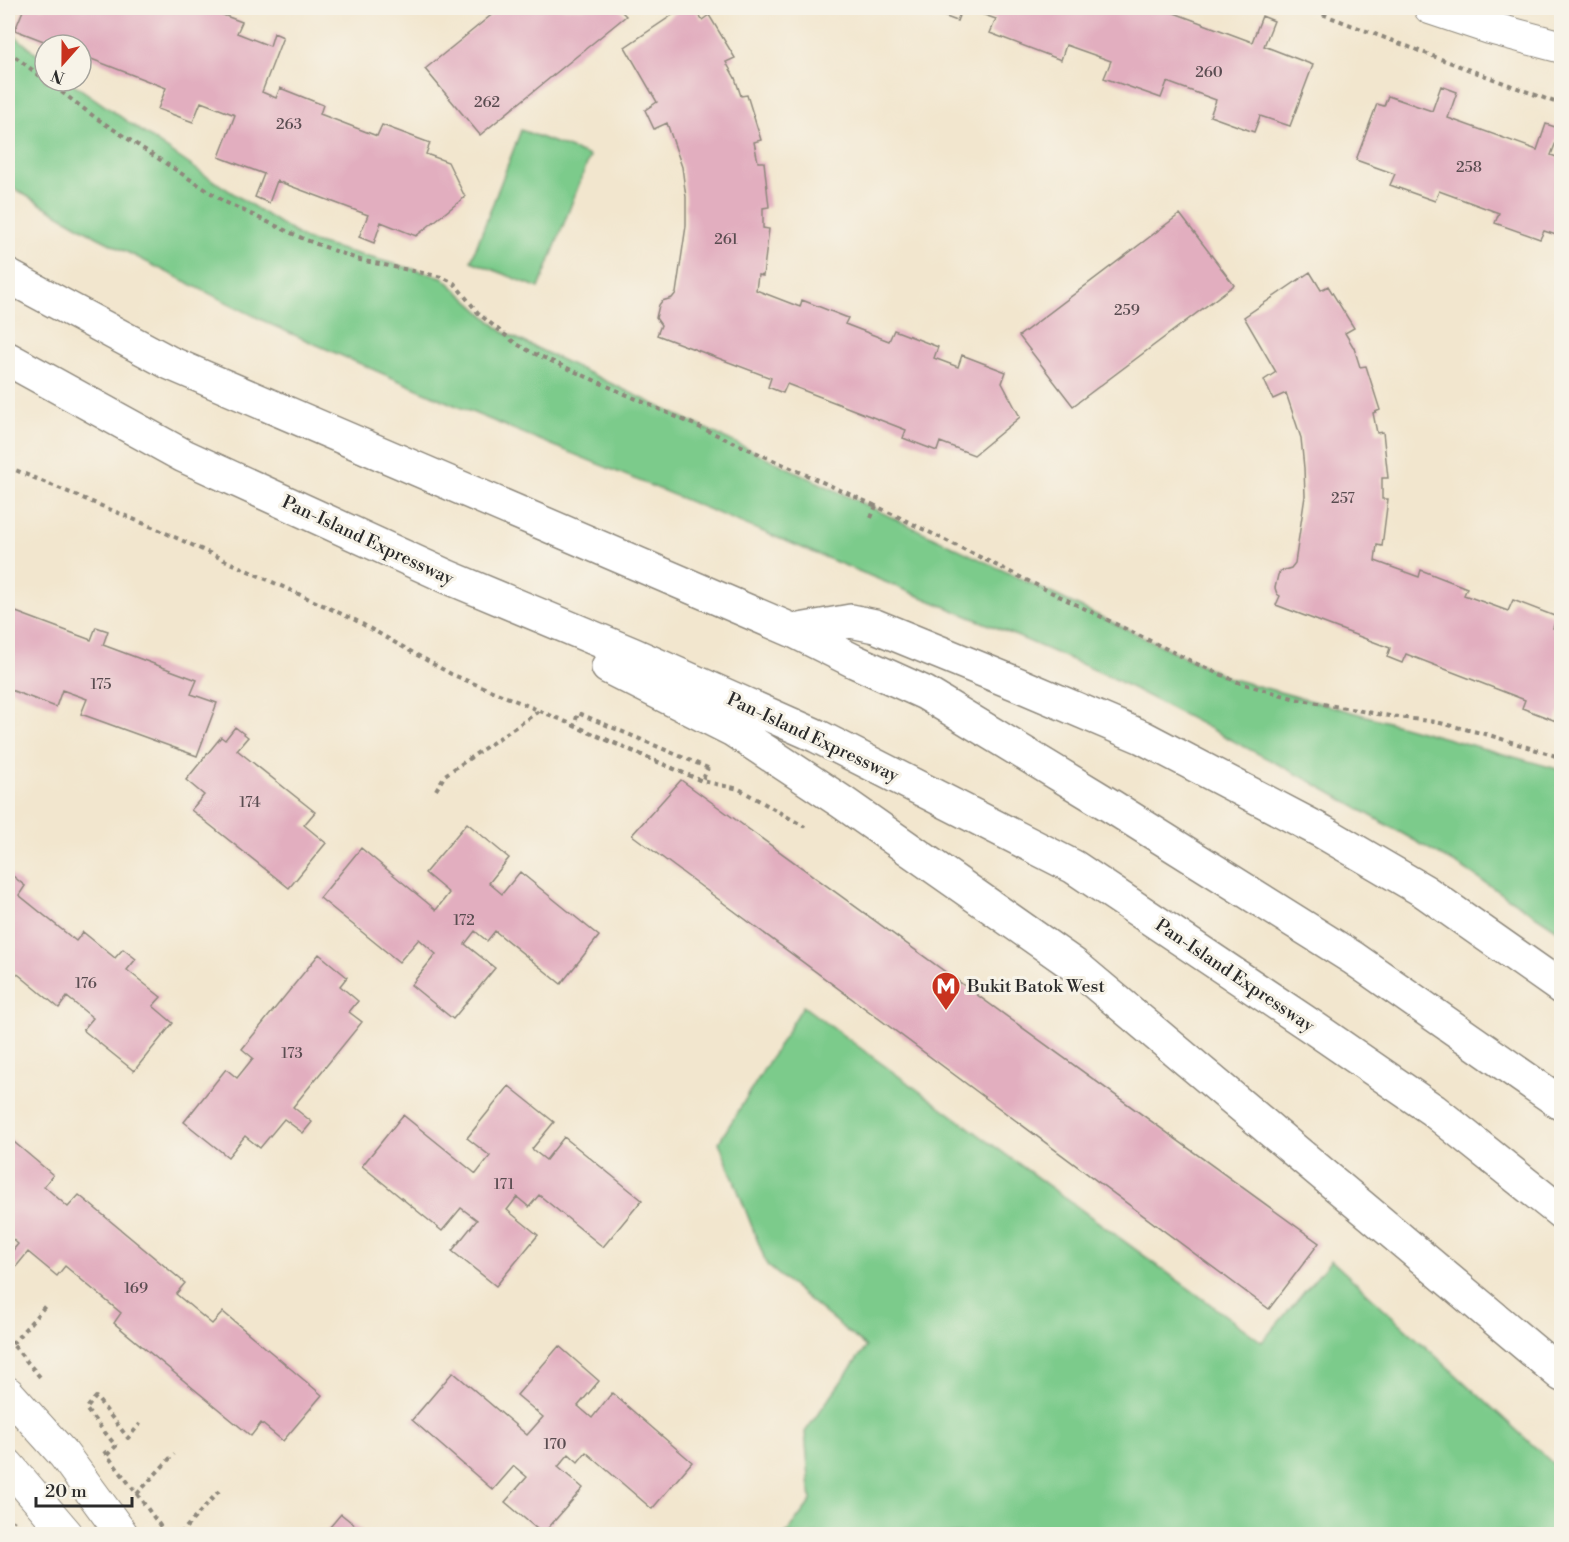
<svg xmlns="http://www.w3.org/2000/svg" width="1569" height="1542" viewBox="0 0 1569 1542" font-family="'Libre Bodoni',serif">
  <rect width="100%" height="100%" fill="#f7f3e8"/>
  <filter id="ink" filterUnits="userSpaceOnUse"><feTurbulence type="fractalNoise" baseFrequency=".0167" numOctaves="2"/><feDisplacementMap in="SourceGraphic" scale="12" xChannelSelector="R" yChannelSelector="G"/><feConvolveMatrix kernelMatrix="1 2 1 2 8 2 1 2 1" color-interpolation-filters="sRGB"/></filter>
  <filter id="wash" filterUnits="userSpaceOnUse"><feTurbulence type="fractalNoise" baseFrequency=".008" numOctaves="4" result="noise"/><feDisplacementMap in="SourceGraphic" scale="24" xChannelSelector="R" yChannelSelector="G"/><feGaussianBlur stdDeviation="1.35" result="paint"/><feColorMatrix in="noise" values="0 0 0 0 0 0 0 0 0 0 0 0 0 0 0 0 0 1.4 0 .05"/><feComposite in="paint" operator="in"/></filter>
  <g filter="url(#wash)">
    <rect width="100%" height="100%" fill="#f2e6ce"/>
    <path fill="#7bcb8b" stroke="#537b5b" stroke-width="1.5" d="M8,30L45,61V81H69L206,176L306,240L442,277L503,332L1229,678L1561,770V932L1461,867L1310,781L1111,677L1014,635L452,404L274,326L97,237L8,185Z
      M521,130L590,156L539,288L471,261Z
      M803,1006L1262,1342L1331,1260L1561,1471V1534H786L811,1501L805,1432L866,1347L767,1265L719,1142Z"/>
    <g id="blocks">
      <path fill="#e2aebf" d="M24,8H167L179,12L181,8H204L242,22L237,33L270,46L274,33L283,37L262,92L276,98L280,88L323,105L320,114L377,136L382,125L430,143L426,154L448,162L465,197L416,236L381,222L374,243L359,237L368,215L277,181L269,203L255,197L264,174L219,157L235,115L201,102L193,122L158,109L166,88L81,55V45H54L15,30Z
        M500,8H618L626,16L480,135L425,69Z
        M683,8H694L702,20L709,15L735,58L726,62L735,78L741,96L747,95L761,140L754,142L758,162H764L769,207L763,208V228L769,229L763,276L758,275L756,290L800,307L802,300L848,318L845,324L889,341L894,330L938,347L934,358L958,367L962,355L1006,372L1002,383L1020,417L974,455L940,442L937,451L903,438L906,430L787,384L783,393L768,387L771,378L657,335L661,325L656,318L659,305L662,301L672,298L676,293L686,226V197L682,167L667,123L654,129L645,110L657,102L625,47Z
        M922,8H962L957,21Z
        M964,8H1161L1252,42L1262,16L1274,21L1264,46L1313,65L1290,126L1260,116L1254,132L1210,116L1216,100L1167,82L1161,98L1104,78L1111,61L1066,45L1061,60L990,33L996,19Z
        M1441,86L1457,92L1448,118L1537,150L1546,124L1561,129L1551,155L1562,159V237L1544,231L1540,239L1495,223L1499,213L1439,191L1435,201L1390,185L1395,174L1356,160L1377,104L1384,106L1388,96L1432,111Z
        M1180,214L1234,285L1073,406L1019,336Z
        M1310,272L1321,290L1328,286L1354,328L1345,333L1354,348L1360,367L1366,366L1380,410L1373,413L1377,433L1383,432L1388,478H1382V499H1388L1382,546L1377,545L1375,561L1419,577L1421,570L1467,588L1464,595L1508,611L1513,600L1557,617L1553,628L1562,631V714L1559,713L1556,721L1522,708L1525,700L1406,654L1402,663L1387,657L1390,648L1276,605L1280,596L1277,594L1275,588L1278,575L1281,571L1291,568L1295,563L1305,496L1304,468L1301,438L1286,393L1273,399L1264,380L1276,372L1244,317Z
        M8,609L91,640L96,627L108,631L103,645L197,680L191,694L217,703L197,756L81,714L87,699L62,690L56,707L8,689Z
        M235,727L248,737L237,750L315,812L304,825L326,843L289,888L191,810L204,795L186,780L221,737L225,740Z
        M681,780L1319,1243L1269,1309L632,835Z
        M467,823L509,858L489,883L502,894L520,872L599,936L561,984L495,931L487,941L475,931L465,944L495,968L453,1019L411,985L436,954L419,939L399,962L320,898L361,848L436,910L449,893L425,873Z
        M8,872L25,886L19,895L76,941L83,932L115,958L123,949L136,959L127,970L161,997L153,1006L173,1023L134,1071L83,1030L93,1018L67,997L59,1008L8,966Z
        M319,954L347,977L340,986L358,1001L349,1012L362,1022L293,1107L312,1122L303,1133L284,1119L260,1148L245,1136L228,1157L184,1122L226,1069L237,1078L253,1058L242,1049Z
        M509,1086L554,1122L532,1149L546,1160L564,1137L642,1200L603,1247L539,1195L529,1207L517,1197L507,1210L538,1235L496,1286L452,1251L477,1220L461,1208L442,1231L362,1166L403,1115L476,1174L490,1156L467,1138Z
        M8,1137L53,1175L44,1186L68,1207L79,1195L185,1283L176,1294L212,1324L223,1312L322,1395L283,1441L261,1423L251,1436L114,1323L121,1313L65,1266L57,1276L28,1252L15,1268L8,1261V1256L18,1244L8,1235Z
        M559,1346L599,1381L578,1406L592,1418L612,1393L692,1462L652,1509L586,1452L578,1462L569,1454L558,1467L583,1488L543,1534L505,1502L527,1477L514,1466L493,1490L412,1420L453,1372L527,1435L543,1417L517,1395Z
        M341,1514L366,1534H324Z"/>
    </g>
  </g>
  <g filter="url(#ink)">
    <use href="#blocks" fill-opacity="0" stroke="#8e887c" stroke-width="1.5"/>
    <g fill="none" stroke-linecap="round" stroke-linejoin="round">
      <g stroke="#8e887c" stroke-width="34">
        <path id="minor" d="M1430,8L1490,28L1562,47
          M8,1393L64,1455L122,1534
          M8,1465L67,1534"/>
      </g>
      <g stroke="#8e887c" stroke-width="36">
        <path id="motorway" d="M8,276L170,363L794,631L854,661L925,693L1111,806L1353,958L1562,1104
          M8,359L184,456L448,577L632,654L817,736L1074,867L1314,1028L1433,1110L1562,1213
          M794,631L851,621L875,626L1022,686L1142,737L1323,832L1424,891L1562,988
          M608,667L733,730L842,802L1074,965L1562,1375"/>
      </g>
      <path stroke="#8e887c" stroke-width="4" stroke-dasharray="4.5 4.5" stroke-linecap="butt" d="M1306,8L1557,103H1562
        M8,51L45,80
        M47,81L96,118L225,202L306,240L360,260L442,277L454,283L479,314L515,343L531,352L876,506
        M8,467L157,529L355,620L451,674L562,720L702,781L708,768
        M871,518L876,506L1197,664L1240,683L1296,699L1383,715L1436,722L1489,735L1562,758
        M436,790L445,775L539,711
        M8,1339L40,1377
        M12,1344L46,1305
        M104,1451L137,1494L166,1534
        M107,1455L116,1446L86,1409L96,1397L128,1438L140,1424
        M137,1494L174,1454
        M8,1529L14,1520
        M8,1530L11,1534
        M180,1534L219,1491
        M256,1534L259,1531"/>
      <use href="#minor" stroke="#fff" stroke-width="32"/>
      <use href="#motorway" stroke="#fff" stroke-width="33"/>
      <path stroke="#8e887c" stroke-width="4" stroke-dasharray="4.5 4.5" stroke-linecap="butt" d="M708,768L578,713L574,726L702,781L739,789L805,827"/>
    </g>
  </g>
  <defs>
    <g id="metro-pin" transform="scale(1.5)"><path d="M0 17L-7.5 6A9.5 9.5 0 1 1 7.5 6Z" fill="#c8321e" stroke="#f7f3e8"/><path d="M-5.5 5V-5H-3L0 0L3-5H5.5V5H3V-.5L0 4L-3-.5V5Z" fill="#fff"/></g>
  </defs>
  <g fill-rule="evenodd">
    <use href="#metro-pin" x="946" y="986"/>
  </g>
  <g text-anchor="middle" stroke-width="6" stroke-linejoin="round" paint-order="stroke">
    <g font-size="15" fill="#594c50">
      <text x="1209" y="77">260</text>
      <text x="487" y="107">262</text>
      <text x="289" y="129">263</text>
      <text x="1469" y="172">258</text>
      <text x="726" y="244">261</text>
      <text x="1127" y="315">259</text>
      <text x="1343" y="503">257</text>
      <text x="101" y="689">175</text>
      <text x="250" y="807">174</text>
      <text x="464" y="925">172</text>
      <text x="86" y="988">176</text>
      <text x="292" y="1058">173</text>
      <text x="504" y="1189">171</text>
      <text x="136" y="1293">169</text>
      <text x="555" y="1449">170</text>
    </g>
    <g font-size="18" fill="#2b2b2b" stroke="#f7f3e8">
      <text transform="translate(368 540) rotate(25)" y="6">Pan-Island Expressway</text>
      <text transform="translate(813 737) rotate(25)" y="6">Pan-Island Expressway</text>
      <text transform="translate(1235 975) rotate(34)" y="6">Pan-Island Expressway</text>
    </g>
    <g font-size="18" fill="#2b2b2b" stroke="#f7f3e8" text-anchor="start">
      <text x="967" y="992">Bukit Batok West</text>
    </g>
  </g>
  <rect width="1569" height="1542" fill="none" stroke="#f7f3e8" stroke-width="30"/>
  <g transform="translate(63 63) rotate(201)"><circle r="28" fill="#f7f3e8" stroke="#a5a39c" stroke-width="1.5"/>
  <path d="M0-4.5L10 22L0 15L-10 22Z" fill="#c8321e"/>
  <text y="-9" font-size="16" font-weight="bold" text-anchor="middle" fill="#2b2b2b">N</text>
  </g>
  <path d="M36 1497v9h96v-9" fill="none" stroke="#2b2b2b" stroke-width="3"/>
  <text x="45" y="1497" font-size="18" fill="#2b2b2b" stroke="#f7f3e8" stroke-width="4.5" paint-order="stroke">20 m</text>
</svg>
